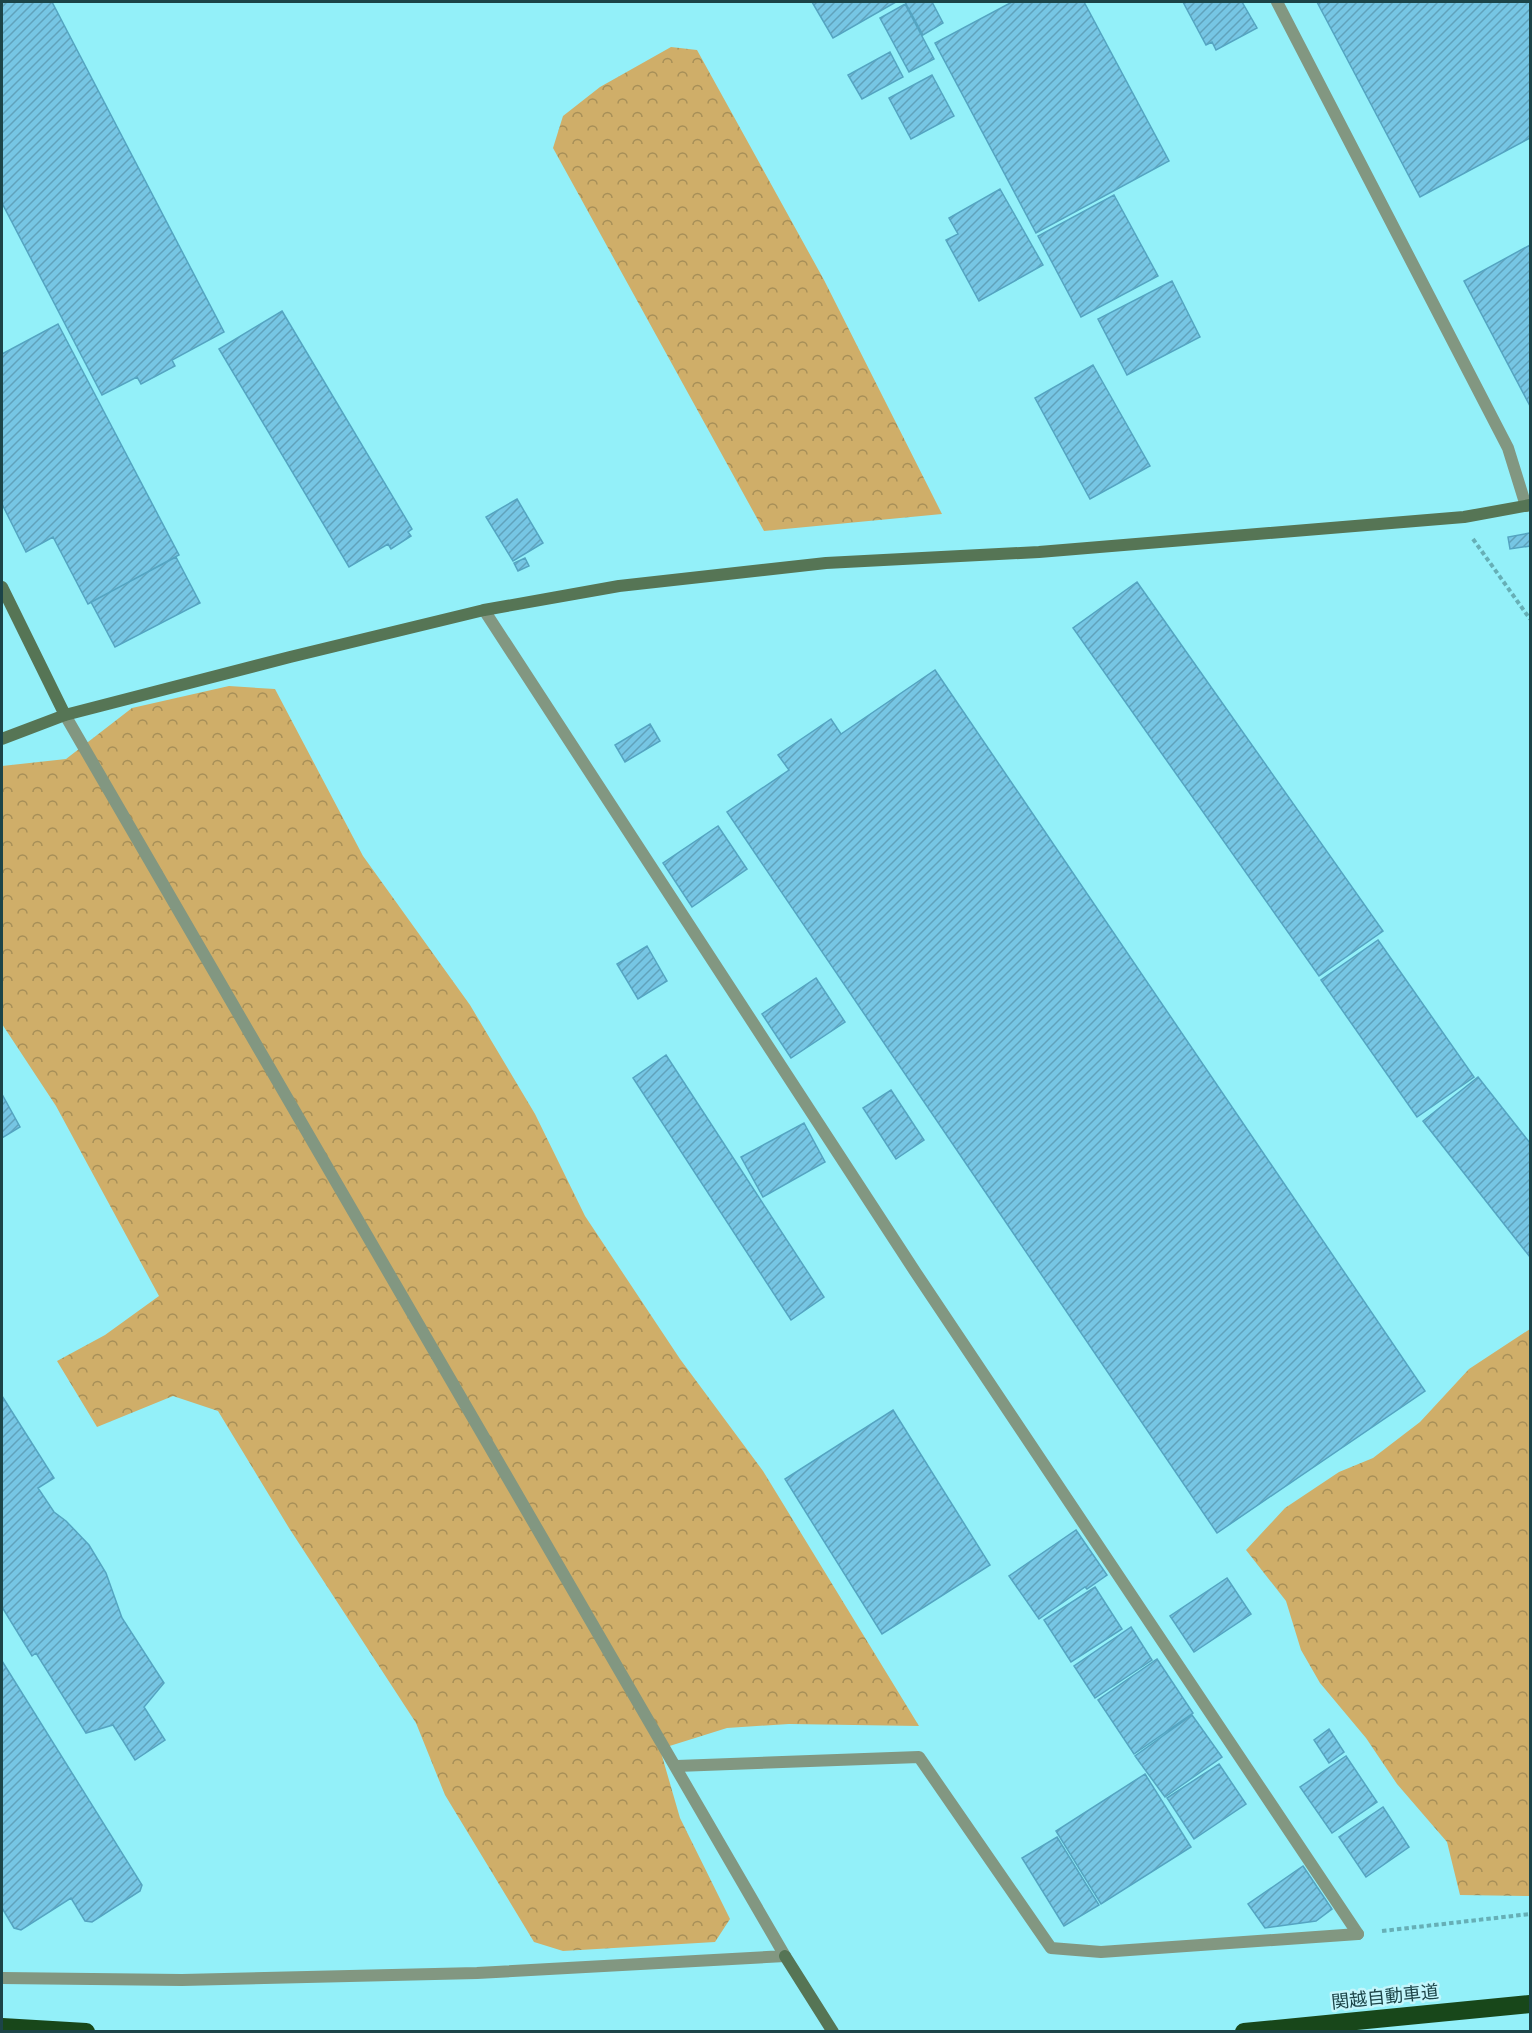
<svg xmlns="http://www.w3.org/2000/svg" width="1532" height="2033" viewBox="0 0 1532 2033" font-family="'Fira Sans','Noto Sans JP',sans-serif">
  <defs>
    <pattern id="forest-crowns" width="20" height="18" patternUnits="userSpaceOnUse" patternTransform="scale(1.5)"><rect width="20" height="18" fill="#cfae69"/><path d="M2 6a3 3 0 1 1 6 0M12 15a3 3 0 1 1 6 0" fill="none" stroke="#a78f58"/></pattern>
    <pattern id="building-hatch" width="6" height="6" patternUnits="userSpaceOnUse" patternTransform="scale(1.5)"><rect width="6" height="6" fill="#76c6e4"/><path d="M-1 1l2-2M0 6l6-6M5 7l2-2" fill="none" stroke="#60a2bb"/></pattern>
  </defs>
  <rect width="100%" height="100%" fill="#93f0f9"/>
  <path fill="url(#forest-crowns)" d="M671,47L697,50L824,280L942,514L764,531L553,148L563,116L600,87Z
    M229,686L275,689L363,856L470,1005L535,1114L585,1216L680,1359L763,1471L919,1726L789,1724L727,1728L660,1749L680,1818L730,1919L715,1942L563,1951L534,1942L445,1795L416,1723L289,1528L218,1411L173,1396L97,1427L57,1361L105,1335L159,1296L56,1106L2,1024V766L66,759L132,708Z
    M1530,1329V1896L1460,1895L1447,1842L1397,1784L1366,1738L1320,1683L1301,1650L1286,1601L1246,1550L1285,1508L1339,1472L1373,1458L1420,1422L1469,1369Z"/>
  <path fill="url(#building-hatch)" stroke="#54a4c1" stroke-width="1.5" d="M2,2H52L224,332L172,360L175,366L141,384L137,377L102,395L2,203Z
    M812,2H896L833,38Z
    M905,2H932L943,23L923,35Z
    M1012,2H1084L1169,161L1036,233L935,43Z
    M1183,2H1242L1257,28L1216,50L1212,42L1206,45Z
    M1317,2H1530V138L1420,197Z
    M905,4L934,59L909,72L880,18Z
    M890,52L903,77L862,99L848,75Z
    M932,75L954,116L911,139L889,98Z
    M1000,189L1043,265L979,301L946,240L958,234L949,218Z
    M1114,195L1158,276L1081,317L1038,236Z
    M1530,245V406L1464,281Z
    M1172,281L1200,337L1127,375L1098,319Z
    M282,311L412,529L408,532L411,536L391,549L388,544L349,567L219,349Z
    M58,324L179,555L88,604L53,537L26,552L2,504V354Z
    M1093,365L1150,466L1090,499L1035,398Z
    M517,499L543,543L513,561L486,517Z
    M1530,533V546L1510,549L1508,537Z
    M176,557L200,603L115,647L91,602Z
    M525,558L529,566L518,571L514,563Z
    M1137,582L1383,931L1319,976L1073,628Z
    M935,670L1425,1391L1217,1533L727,812L789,770L778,755L831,719L841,734Z
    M650,724L660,741L625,762L615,745Z
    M718,826L747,869L692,907L663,863Z
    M1378,940L1474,1077L1417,1117L1321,980Z
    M647,946L667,981L638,999L617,964Z
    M816,978L845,1022L791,1058L762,1014Z
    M666,1055L824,1297L791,1320L633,1078Z
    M1478,1077L1530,1143V1257L1423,1121Z
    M891,1090L924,1140L896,1159L863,1108Z
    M3,1096L20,1127L2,1138V1097Z
    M804,1123L825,1162L763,1197L741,1157Z
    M2,1396L54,1478L38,1488L54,1512L66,1521L89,1545L106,1573L122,1618L164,1683L144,1707L165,1740L135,1760L113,1725L86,1733L36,1653L32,1656L2,1607Z
    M893,1410L990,1565L882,1634L785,1479Z
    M1076,1530L1107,1575L1087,1589L1085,1587L1039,1619L1009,1576Z
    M1227,1578L1251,1614L1194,1652L1170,1616Z
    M1095,1587L1122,1629L1071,1662L1044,1620Z
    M1131,1627L1152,1660L1095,1698L1074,1666Z
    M1157,1659L1193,1713L1134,1754L1098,1700Z
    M2,1661L142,1885L140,1891L92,1922L85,1921L71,1898L21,1930L14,1928L2,1908Z
    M1192,1715L1222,1757L1165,1797L1135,1756Z
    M1329,1729L1344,1752L1329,1763L1314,1740Z
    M1346,1756L1377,1802L1332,1833L1300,1787Z
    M1219,1764L1246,1804L1194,1839L1167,1798Z
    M1145,1774L1191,1847L1101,1904L1056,1831Z
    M1383,1807L1409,1847L1366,1877L1339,1837Z
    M1057,1837L1099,1905L1064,1926L1022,1858Z
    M1303,1866L1332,1909L1316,1921L1265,1928L1248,1904Z"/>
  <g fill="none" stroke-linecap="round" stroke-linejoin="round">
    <path stroke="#66afb6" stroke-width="4" stroke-dasharray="4.5 3" stroke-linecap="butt" d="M1473,539L1530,619
      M1382,1931L1530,1914"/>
    <path stroke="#829781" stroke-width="12" d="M484,610L916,1273L1358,1934"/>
    <path stroke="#829781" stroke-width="12" d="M1277,2L1508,448L1526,506
      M677,1766L919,1757L1051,1948L1101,1952L1358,1934
      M2,1978L182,1980L477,1973L785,1956L65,715"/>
    <path stroke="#567555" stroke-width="12" d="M2,587L65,715
      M2,739L65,715L290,657L484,610L619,586L826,563L1039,552L1464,517L1530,505
      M785,1956L833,2032"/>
    <path stroke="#18471a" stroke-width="18" d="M2,2027L86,2032
      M1244,2032L1530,2004"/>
  </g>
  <g text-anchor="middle" stroke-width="5" stroke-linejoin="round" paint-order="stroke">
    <g font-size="18" fill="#1c4448" stroke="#c2f6fc">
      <text transform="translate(1385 1997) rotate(-6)" y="6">関越自動車道</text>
    </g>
  </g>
  <rect width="1532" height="2033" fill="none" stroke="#1c4448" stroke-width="6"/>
</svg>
